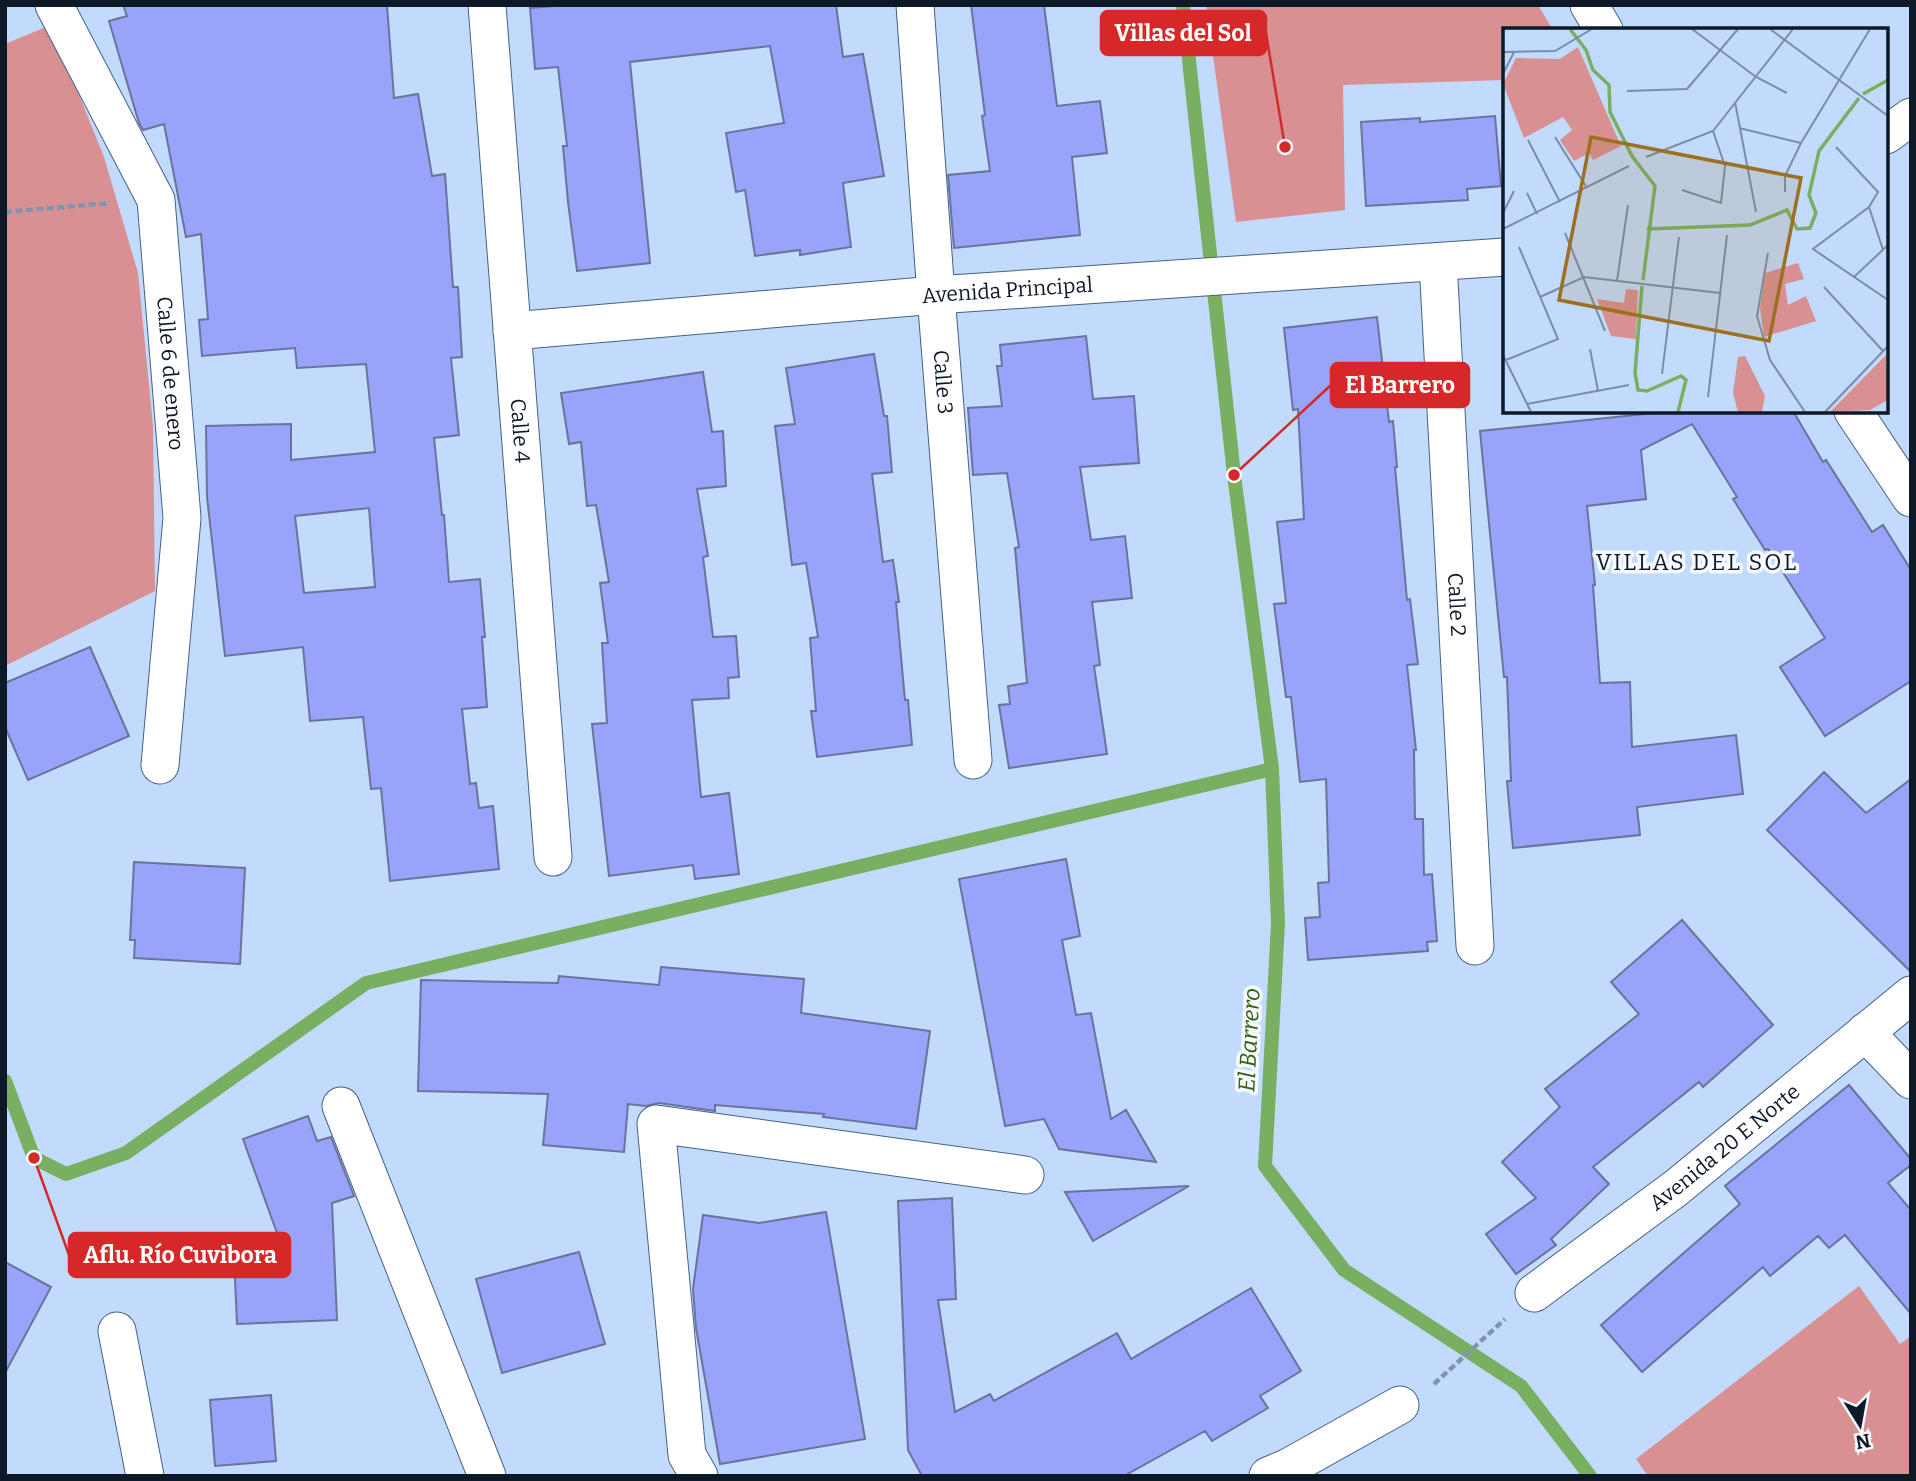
<svg xmlns="http://www.w3.org/2000/svg" width="1916" height="1481" viewBox="0 0 1916 1481" font-family="Bitter,serif">
  <rect width="100%" height="100%" fill="#c2dafc"/>
  <path fill="#d89093" d="M1206,5H1538L1553,30H1505V80L1343,85L1345,210L1236,222Z
    M51,25L104,157L138,273L153,426L155,591L5,666V44Z
    M1859,1286L1900,1344L1911,1336V1476H1648L1636,1459Z"/>
  <g fill="none" stroke-linecap="round" stroke-linejoin="round">
    <path stroke="#78af60" stroke-width="14" d="M1183,5L1234,475L1272,769L1278,923L1265,1166L1344,1270L1521,1386L1590,1476
      M5,1081L34,1158L66,1174L126,1153L366,983L1272,769"/>
  </g>
  <path fill="#98a4f9" stroke="#6b729d" stroke-width="2" fill-rule="evenodd" d="M123,5H387L394,98L418,94L432,176L445,174L453,287H458L462,357L451,358L459,435L434,438L442,515H444L449,582L480,579L485,637H482L487,707L462,709L470,784L476,783L479,808L493,806L499,869L390,881L381,788L371,789L363,717L310,721L303,647L225,656L207,497L206,426L291,424V460L375,452L366,364L297,368L295,348L202,356L199,320L208,319L201,234L186,237L164,124L143,130L139,123L109,21L127,16ZM369,508L375,587L304,593L295,516Z
    M567,5H836L843,57L863,54L884,176L843,183L851,247L800,255V250L755,256L745,190L736,192L726,133L784,123L770,46L630,62L650,263L577,271L568,202L563,146H567L558,67L535,69L530,8Z
    M971,5H1044L1057,106L1100,101L1107,153L1072,157L1080,235L954,248L948,175L990,171L982,116L985,115Z
    M1495,116L1501,186L1467,189L1468,200L1366,206L1361,122L1420,118V122Z
    M1377,317L1389,422L1393,421L1397,467H1395L1407,600L1410,599L1418,664L1407,665L1416,750H1414L1415,819H1423L1424,875L1432,874L1437,941L1427,942L1428,951L1308,960L1305,918L1320,917L1318,883L1329,882L1326,779L1300,782L1291,697H1286L1274,604L1286,603L1277,522L1304,519L1298,409L1293,410L1284,328Z
    M1086,336L1093,399L1134,396L1139,463L1080,467L1091,540L1125,536L1132,598L1092,602L1100,665L1094,666L1107,754L1009,768L999,705L1010,704L1008,686L1027,683L1015,548L1019,547L1007,473L973,475L968,408L1002,406L997,366H1002L1000,345Z
    M874,354L884,416H887L892,472L872,474L883,562L893,560L899,602H896L905,700H908L912,745L817,757L811,711H816L810,638L818,637L806,563L792,565L775,426L795,424L786,368Z
    M703,372L712,432L723,431L726,486L697,489L708,556L703,557L713,637L736,636L739,677L728,678L729,698L692,700L701,797L729,793L739,874L695,879L693,865L609,876L592,724L607,723L602,643H608L600,583L609,582L596,505L587,506L581,442L569,444L561,393Z
    M1674,411H1793L1823,462L1826,460L1872,532L1883,525L1911,570V681L1825,736L1780,667L1825,638L1768,549L1765,550L1733,499L1737,497L1692,424L1641,450L1646,499L1587,506L1595,585H1593L1600,683L1630,682L1632,747L1736,735L1743,794L1637,807L1640,835L1513,848L1507,781H1511L1507,677H1504L1480,431Z
    M90,647L129,736L28,780L5,727V683Z
    M1824,772L1866,813L1911,779V972L1767,830Z
    M1066,859L1080,936L1062,940L1076,1015L1091,1013L1111,1119L1126,1110L1156,1162L1059,1149L1044,1119L1005,1126L959,879Z
    M134,862L245,868L240,964L134,958L135,940H130Z
    M1682,920L1773,1025L1703,1087L1699,1082L1593,1167L1609,1184L1551,1239L1556,1245L1516,1274L1486,1234L1536,1198L1502,1162L1560,1107L1545,1089L1639,1014L1611,982Z
    M661,967L804,979L801,1013L930,1031L916,1129L823,1117L824,1114L715,1105V1111L659,1103L646,1106L628,1104L624,1152L543,1145L548,1094L418,1091L421,980L558,983L559,976L659,985Z
    M1849,1085L1911,1159V1165L1888,1183L1911,1210V1314L1845,1235L1829,1248L1818,1236L1770,1276L1763,1267L1642,1372L1601,1325L1740,1204L1725,1186Z
    M308,1116L317,1141L331,1137L354,1196L332,1203L337,1320L237,1324L234,1257L285,1255L243,1139Z
    M1189,1186L1093,1241L1065,1192Z
    M952,1198L956,1299L938,1300L955,1412L990,1394L994,1401L1117,1333L1131,1359L1251,1288L1301,1371L1260,1396L1268,1408L1212,1441L1205,1431L1124,1476H922L908,1450L898,1201Z
    M826,1212L865,1439L720,1464L696,1328L693,1289L703,1215L759,1223Z
    M579,1252L605,1344L502,1373L476,1279Z
    M5,1262L51,1287L5,1373Z
    M271,1395L276,1461L215,1466L210,1400Z"/>
  <g fill="none" stroke-linecap="round" stroke-linejoin="round">
    <g stroke="#466186" stroke-width="39">
      <g id="street">
        <path id="s1" d="M54,5L156,200L182,518L160,765"/>
        <path id="s2" d="M487,5L553,857"/>
        <path id="s3" d="M915,5L936,295L973,760"/>
        <path d="M1589,5L1604,30"/>
        <path d="M1886,135L1911,117"/>
        <path id="s4" d="M1438,262L1475,946"/>
        <path id="s5" d="M512,331L936,295L1505,257"/>
        <path d="M1853,411L1911,498"/>
        <path d="M1865,1032L1911,1080"/>
        <path d="M341,1106L487,1476"/>
        <path id="s6" d="M1534,1293L1676,1188L1911,995"/>
        <path d="M117,1331L145,1476"/>
        <path d="M699,1476L687,1455L656,1124L1025,1175"/>
        <path d="M1268,1476L1289,1467L1400,1405"/>
      </g>
    </g>
    <path stroke="#8194af" stroke-width="4.5" stroke-dasharray="7 3.5" stroke-linecap="butt" d="M5,212L110,203
      M1434,1384L1505,1319"/>
    <use href="#street" stroke="#fff" stroke-width="37"/>
  </g>
  <g text-anchor="middle" stroke-width="7" stroke-linejoin="round" paint-order="stroke">
    <g font-size="21" fill="#0e1928" stroke="#f6f9fe">
      <text dy="7" stroke="none"><textPath href="#s5" startOffset="497">Avenida Principal</textPath></text>
      <text dy="7" stroke="none"><textPath href="#s1" startOffset="394">Calle 6 de enero</textPath></text>
      <text dy="7" stroke="none"><textPath href="#s3" startOffset="378">Calle 3</textPath></text>
      <text dy="7" stroke="none"><textPath href="#s2" startOffset="427">Calle 4</textPath></text>
      <text dy="7" stroke="none"><textPath href="#s4" startOffset="343">Calle 2</textPath></text>
      <text dy="7" stroke="none"><textPath href="#s6" startOffset="240">Avenida 20 E Norte</textPath></text>
    </g>
    <g font-size="23" letter-spacing="2" fill="#0e1928" stroke="#f6f9fe">
      <text x="1697" y="570">VILLAS DEL SOL</text>
    </g>
    <g font-size="23" font-style="italic" fill="#2f6210" stroke="#f6f9fe">
      <text transform="translate(1249 1040) rotate(-87)" y="8">El Barrero</text>
    </g>
  </g>
  <g transform="translate(1503 28)">
    <rect width="385" height="385" fill="#c2dafc"/>
    <path d="M75,19L118,118L90,132L86,125L71,133L57,112L69,102L60,89L21,110L0,56L13,30L57,31ZM295,235L301,251L282,256L285,277L303,268L313,293L261,309L257,280L262,245ZM123,261L135,262L133,311L108,308L94,271L121,275ZM383,327L385,372L367,382L327,384ZM242,328L262,368L259,384H235L230,365L235,329Z" fill="#d89093"/>
    <path fill="none" stroke="#78af60" stroke-width="3.5" d="M67,1L83,22L90,42L106,57L107,84L129,128L152,158L140,252M360,66L385,52M144,201L247,197L284,182L294,201L307,200L313,185L306,167L316,123L356,70M139,258L132,345L135,362L144,363L178,348L183,352L175,384"/>
    <path fill="none" stroke="#7a8da7" stroke-width="2" d="M189,1L253,49L284,65M267,1L385,88M0,24L52,23L89,1M0,46L11,24M124,63L184,61L235,1M232,74L253,184M236,100L298,115M52,109L84,160M25,112L57,174M333,119L375,164L366,179L310,221L385,272M143,129L210,103L290,1M179,162L218,175L222,138L210,103M282,164V148L298,115L367,1M24,165L34,186M366,179L380,222M0,185L11,163M0,201L126,138M62,205L102,303M265,225L254,288L267,332L302,384M351,249L385,217M114,253L125,177M321,259L380,323M37,269L81,249L217,265M87,321L95,363M0,327L28,384M3,332L55,311L16,219M159,346L176,209M205,369L224,207M24,376L126,357M322,384L385,318"/>
    <path fill="#9d7021" fill-opacity="0.15" stroke="#9d7021" stroke-width="3.5" d="M88,109L298,150L266,313L56,272Z"/>
    <rect width="385" height="385" fill="none" stroke="#0e1928" stroke-width="3.5"/>
  </g>
  <path fill="none" stroke="#d62828" stroke-width="2.5" d="M1285 147L1266 33M1234 475L1331 385M34 1158L69 1255"/>
  <g fill="#d62828" stroke="#f6f9fe" stroke-width="2.5">
    <circle cx="1285" cy="147" r="7"/>
    <circle cx="1234" cy="475" r="7"/>
    <circle cx="34" cy="1158" r="7"/>
  </g>
  <g fill="#d62828" stroke="#d62828" stroke-width="2.5">
    <rect x="1101" y="11" width="165" height="44" rx="7"/>
    <rect x="1331" y="363" width="138" height="44" rx="7"/>
    <rect x="69" y="1233" width="221" height="44" rx="7"/>
  </g>
  <g font-size="23" text-anchor="middle" font-weight="bold" fill="#fff">
    <text x="1183" y="41">Villas del Sol</text>
    <text x="1400" y="393">El Barrero</text>
    <text x="180" y="1263">Aflu. Río Cuvibora</text>
  </g>
  <rect width="1916" height="1481" fill="none" stroke="#0e1928" stroke-width="14"/>
  <g transform="translate(1860 1425) rotate(169)" stroke="#f6f9fe" stroke-width="5" paint-order="stroke">
  <path d="M0-5L12 26L0 18L-12 26Z" fill="#0e1928"/>
  <text y="-10" font-size="19" font-weight="bold" text-anchor="middle" fill="#0e1928">N</text>
  </g>
</svg>
